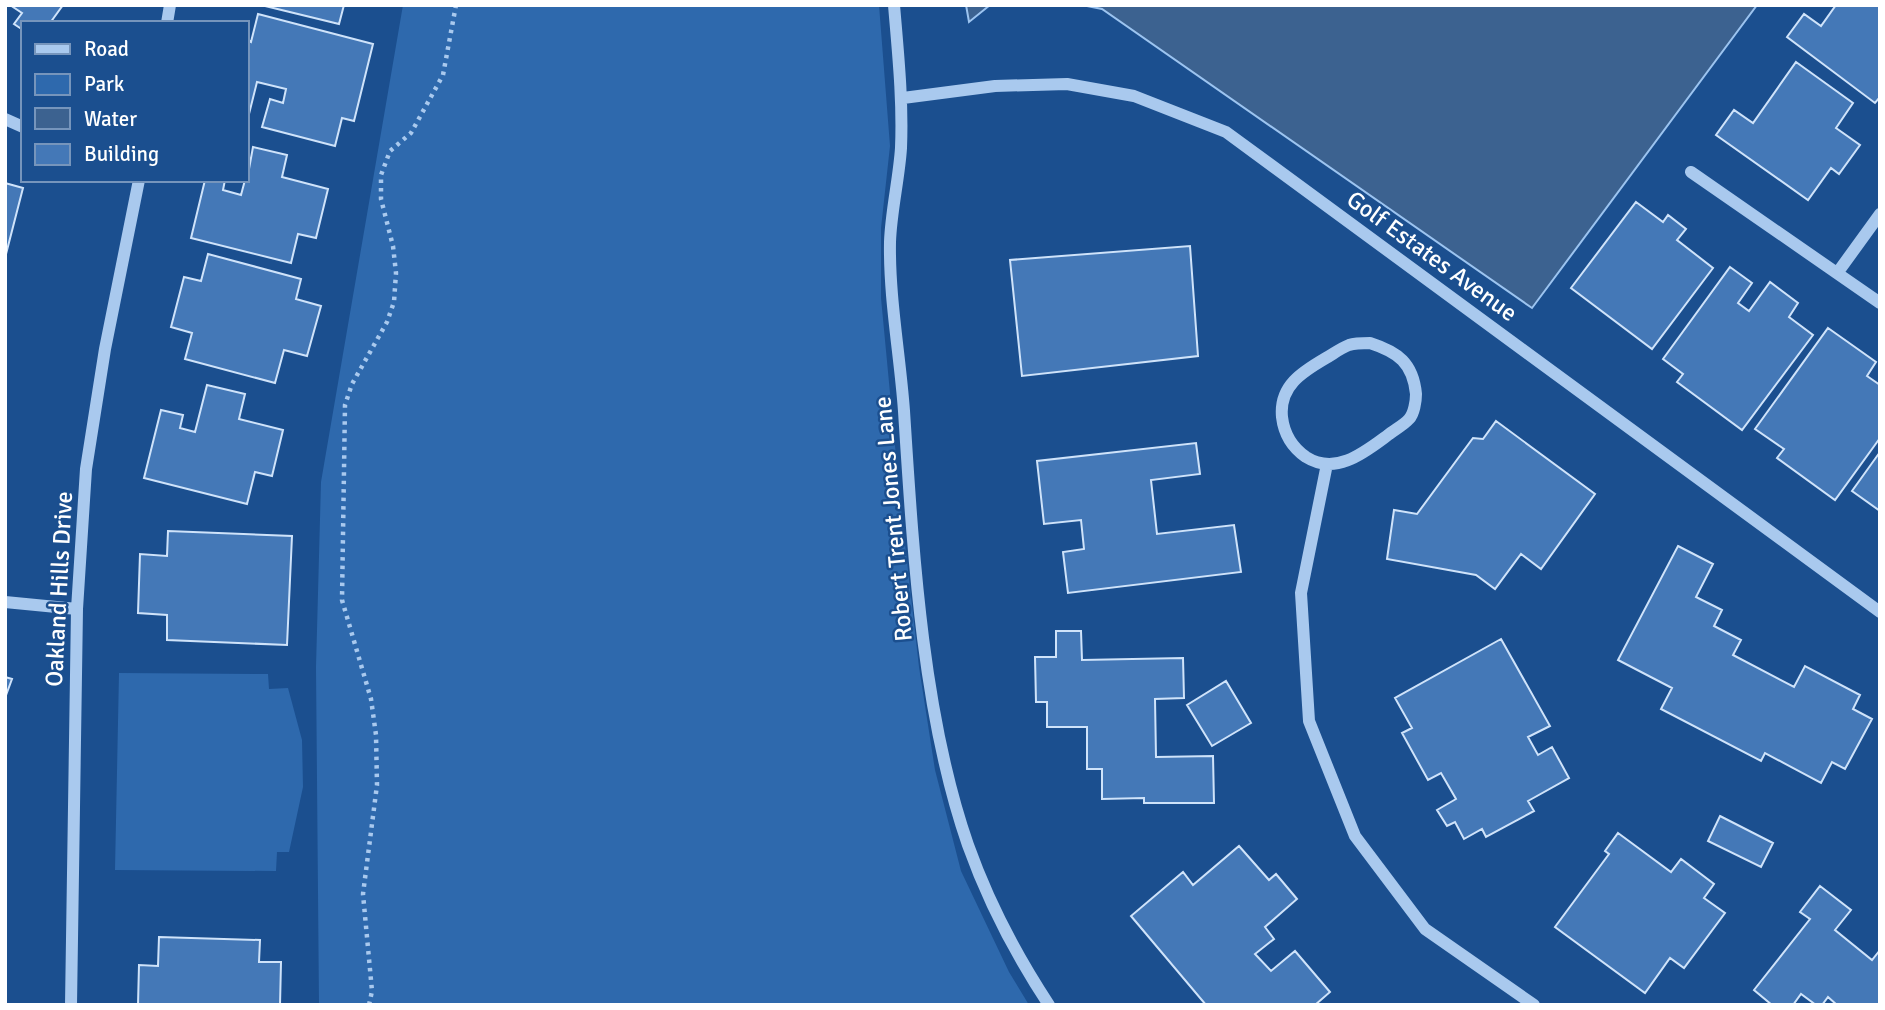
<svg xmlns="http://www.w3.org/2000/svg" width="1885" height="1010" viewBox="0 0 1885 1010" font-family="Signika,sans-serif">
  <rect width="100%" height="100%" fill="#1b4f8f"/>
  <path fill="#2e69ad" d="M403,5H879L890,146L881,228V298L901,509L919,667L935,770L961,871L1009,972L1029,1005H319L316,667L321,482Z
    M119,673L268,674L269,689L288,688L302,740L303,787L289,852H277L276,871L115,870Z"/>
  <path fill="#3c6290" stroke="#9cc4f0" stroke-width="2" d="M966,5H990L969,22Z
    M1082,5H1757L1532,308L1102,9Z"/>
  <path fill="#4478b7" stroke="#cfe3fa" stroke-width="2" d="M10,5H63L50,23H23V30L14,24L22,13Z
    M261,5H344L339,24Z
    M1836,5H1880V97L1875,103L1787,37L1804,14L1821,26Z
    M258,14L373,44L354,121L342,118L335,146L262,127L270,99L283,103L286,89L257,82L247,122V40L251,42Z
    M1796,62L1853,103L1836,128L1860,145L1839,174L1831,168L1808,200L1716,135L1734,110L1753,123Z
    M253,147L287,155L282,177L328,189L316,238L298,234L291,263L191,238L205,180H225L223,190L241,195L245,180H247Z
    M5,183L23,188L5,258Z
    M1636,202L1663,222L1668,215L1686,229L1677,240L1713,268L1652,349L1571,288Z
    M1190,246L1198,356L1022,376L1010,260Z
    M208,254L301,279L296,299L321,306L307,356L284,350L275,383L185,359L192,333L171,327L184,277L201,281Z
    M1730,267L1752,283L1738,303L1749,311L1770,282L1798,303L1789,317L1813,335L1742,430L1677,382L1683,374L1663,359Z
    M1828,328L1876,362L1867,376L1880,385V438L1835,500L1777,458L1784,449L1755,429Z
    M207,385L245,394L239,419L283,430L272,476L255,472L247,504L144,478L161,410L183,415L180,428L195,432Z
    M1496,421L1595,494L1541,569L1521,554L1495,589L1476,575L1387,559L1394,510L1417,514L1473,438L1483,439Z
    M1196,443L1200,474L1151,480L1157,534L1234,525L1241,572L1068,593L1063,552L1084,549L1081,520L1044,524L1037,461Z
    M1880,452V511L1852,491Z
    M168,531L292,536L287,645L167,640V615L138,613L140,554L167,556Z
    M1678,546L1713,564L1696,597L1722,610L1714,626L1741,640L1733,655L1794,687L1805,666L1860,695L1853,709L1872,719L1845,769L1832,762L1821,783L1765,753L1761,761L1661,709L1672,688L1618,660Z
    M1056,631H1081L1082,660L1183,658L1184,698L1155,699L1156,757L1213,756L1214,803H1144V798L1102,799V769H1087V727H1047V702H1036L1035,657H1056Z
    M1501,639L1550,726L1528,737L1538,755L1552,747L1569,778L1528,801L1534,811L1486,837L1482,829L1464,839L1455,822L1447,826L1437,810L1456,799L1441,773L1428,780L1402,733L1412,728L1395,698Z
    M5,677L12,679L5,698Z
    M1226,681L1251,723L1212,746L1187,705Z
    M1720,816L1773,843L1761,867L1708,841Z
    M1618,833L1671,872L1681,859L1714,884L1704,898L1725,913L1684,968L1670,958L1645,993L1555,927L1609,854L1605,851Z
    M1239,846L1269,880L1276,874L1297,899L1265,927L1274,939L1255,954L1271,971L1295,951L1330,992L1315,1005H1206L1131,916L1183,872L1193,885Z
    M1820,886L1851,910L1835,930L1872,960L1880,950V1005H1837L1828,997L1822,1005H1816L1801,994L1793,1005H1772L1754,990L1810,919L1800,912Z
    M159,937L260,940L259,962H281L280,1005H138L139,965L158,966Z"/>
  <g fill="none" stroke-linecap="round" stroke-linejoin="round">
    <path stroke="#a9c9ee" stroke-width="4.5" stroke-dasharray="3.5 5" stroke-linecap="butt" d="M369,1005L372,991L363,894L377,785L376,735L371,699L342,600L345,405L352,384L387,322L394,302L396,273L393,246L381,199V175L390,151L411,133L443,75L456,5"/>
    <path stroke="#a9c9ee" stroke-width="12" d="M894,5C898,53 903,100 901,148C899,179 891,211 890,242C889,298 900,355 904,411C913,550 922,713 968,845C988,901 1016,955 1049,1005
      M167,23L170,5
      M903,98L995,86L1067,84L1134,96L1226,132L1880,612
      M5,119L23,127
      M1691,172L1880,303
      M1838,272L1880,214
      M1370,343C1398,352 1413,363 1416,394C1416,401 1414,414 1409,419C1404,425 1394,430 1388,435C1365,452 1336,476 1306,457C1293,448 1284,434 1282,417C1279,386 1302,372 1326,358C1333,354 1341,348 1349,345C1355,343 1364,343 1370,343Z
      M1327,464L1301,593L1309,721L1355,836L1425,929L1534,1005
      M5,602L77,609
      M71,1005L77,609L86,469L105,349L139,180"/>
  </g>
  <g text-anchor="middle" stroke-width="5" stroke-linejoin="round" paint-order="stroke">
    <g font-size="24" fill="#fff" stroke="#1b4f8f">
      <text transform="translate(1432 256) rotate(36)" y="8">Golf Estates Avenue</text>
      <text transform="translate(893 519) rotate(-95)" y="8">Robert Trent Jones Lane</text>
      <text transform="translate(59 589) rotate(-87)" y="8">Oakland Hills Drive</text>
    </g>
  </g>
  <rect width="1885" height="1010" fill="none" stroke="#ffffff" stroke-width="14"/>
  <rect x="21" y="21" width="228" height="161" fill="#1b4f8f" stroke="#7695bc" stroke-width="2"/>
  <rect x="35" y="44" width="35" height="10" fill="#a9c9ee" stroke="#7695bc" stroke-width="2"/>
  <text x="84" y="56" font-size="21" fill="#ffffff">Road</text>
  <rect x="35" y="74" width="35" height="21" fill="#2e69ad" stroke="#7695bc" stroke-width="2"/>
  <text x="84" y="91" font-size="21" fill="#ffffff">Park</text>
  <rect x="35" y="108" width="35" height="21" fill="#3c6290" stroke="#7695bc" stroke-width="2"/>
  <text x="84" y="126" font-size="21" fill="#ffffff">Water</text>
  <rect x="35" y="144" width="35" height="21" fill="#4478b7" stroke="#7695bc" stroke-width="2"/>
  <text x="84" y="161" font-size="21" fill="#ffffff">Building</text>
</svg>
